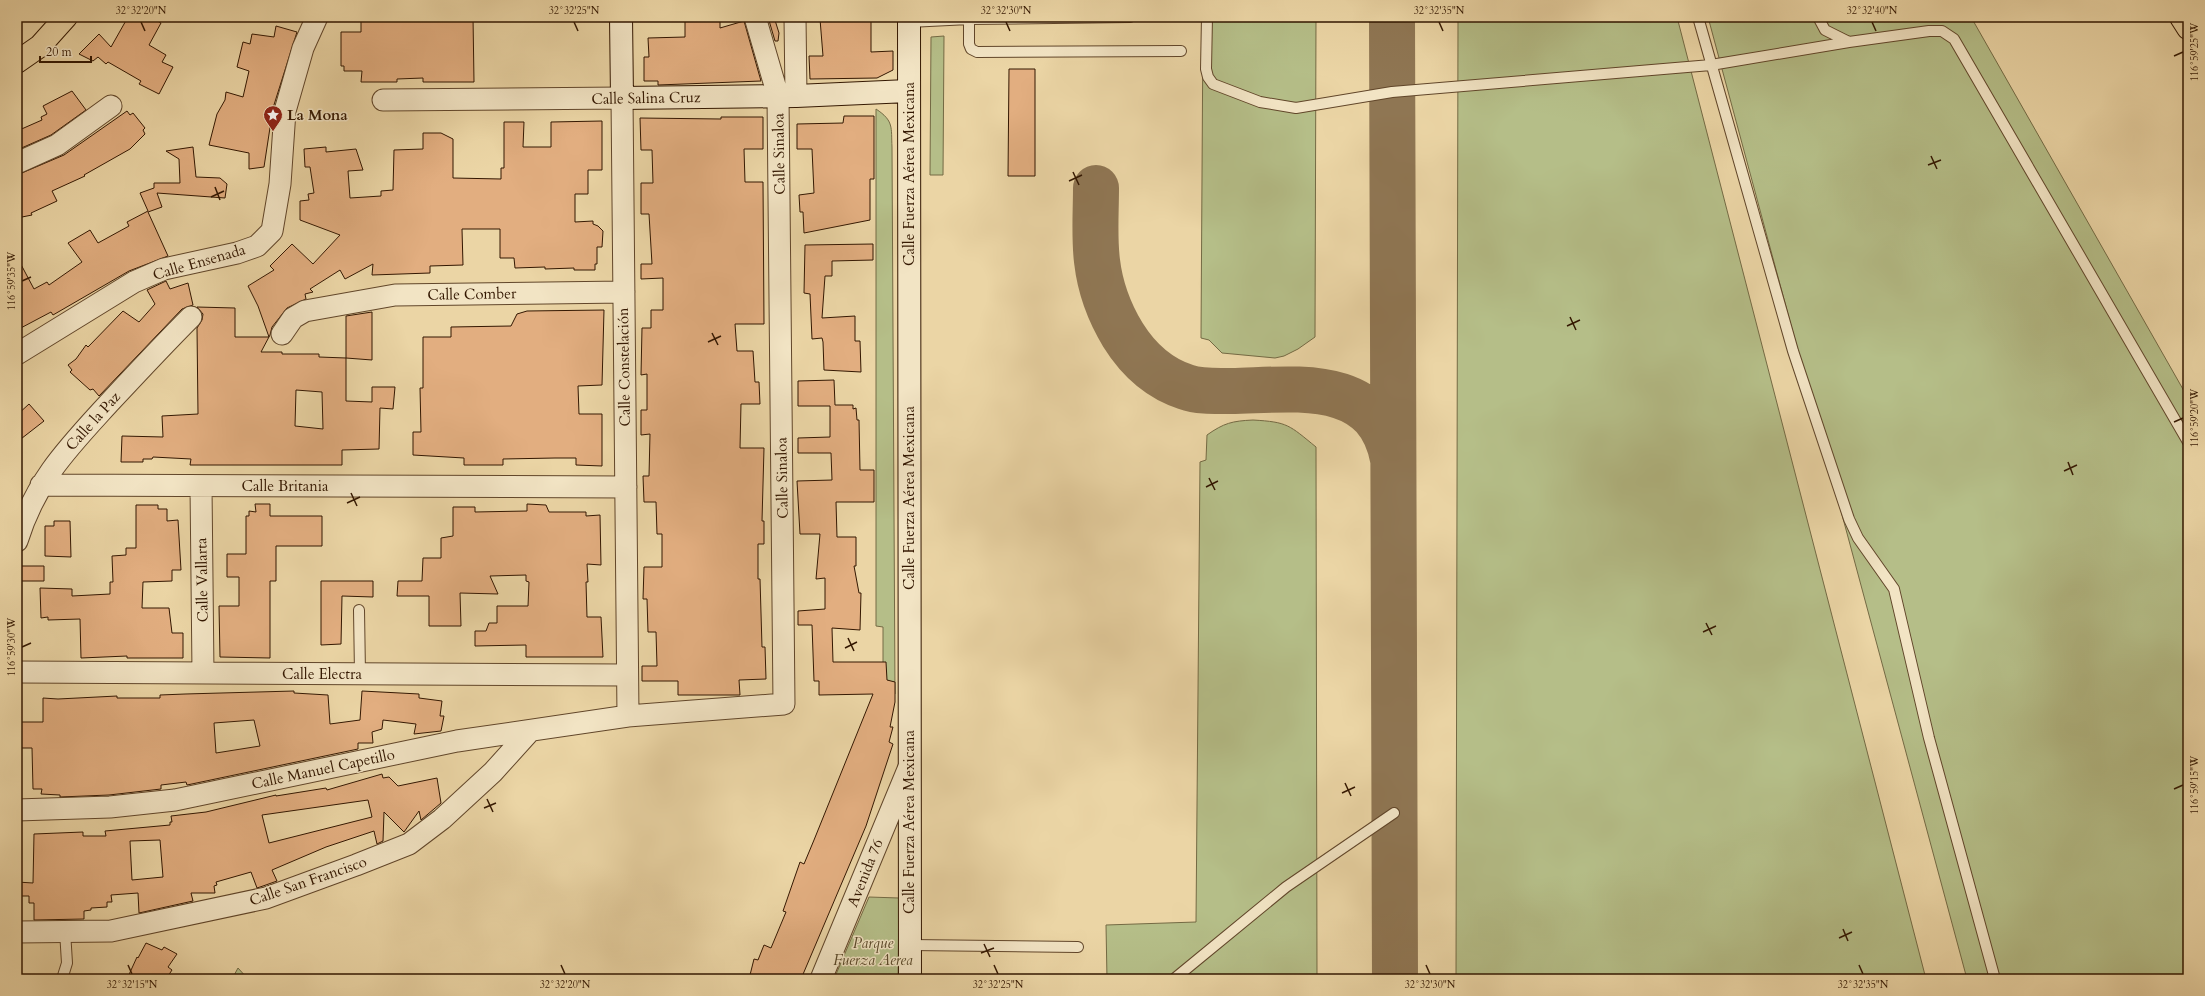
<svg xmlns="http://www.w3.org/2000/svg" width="2205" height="996" viewBox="0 0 2205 996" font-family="Cardo,serif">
  <rect width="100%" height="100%" fill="#ebd5a5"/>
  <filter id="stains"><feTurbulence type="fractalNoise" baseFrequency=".005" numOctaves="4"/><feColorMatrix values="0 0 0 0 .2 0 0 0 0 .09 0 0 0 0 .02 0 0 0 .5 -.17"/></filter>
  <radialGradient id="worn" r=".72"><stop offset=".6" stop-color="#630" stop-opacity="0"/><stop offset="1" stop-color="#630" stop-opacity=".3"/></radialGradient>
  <path fill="#b5be88" stroke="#746a44" d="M1203,17H1316L1315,337L1298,349L1284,356L1275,358L1222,353L1209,340L1201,338Z
    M1458,17H1677L1926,979H1456Z
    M1708,17H1971L2188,398V979H1967Z
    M944,36L943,175H930L931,37Z
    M876,109C894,121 891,127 892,147L895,694L883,695V627L876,626Z
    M1253,420C1288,422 1289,425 1316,447L1317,979H1107L1106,925L1196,922L1200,462L1206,460L1207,435C1224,423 1232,421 1253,420Z
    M869,897L899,898L898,979H834Z
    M238,968L248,979H232Z"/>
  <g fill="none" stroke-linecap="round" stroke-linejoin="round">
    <path stroke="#8f7653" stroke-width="46" d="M1392,17L1395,979
      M1096,188C1096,212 1094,237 1097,261C1100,287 1109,312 1123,335C1138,359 1158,378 1186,387C1200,392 1216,391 1231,391C1294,390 1377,375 1393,459"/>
  </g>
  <path fill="#e2ae80" stroke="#331701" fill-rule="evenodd" d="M128,17H150L161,23L149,45L166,55L162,62L173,67L159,94L139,84L141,81L108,62L106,64L98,57L93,61L79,54L99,34L111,47Z
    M361,17H473L474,82H423V78L397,79V82H361L362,71H344V66H341V32H361Z
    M691,17H720V28L744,21L761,81L658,85V81H644V57H649L648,38L685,37V20H691Z
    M768,17H774L779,33L778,41H775Z
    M829,17H871V52L893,51V70L877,78L810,79L809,56H823L820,19L829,20Z
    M276,26L297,32L273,108L264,167L249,169V153L209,145L217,114L225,100L226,92L243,97L249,71L237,67L243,42L250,44L252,34L274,37Z
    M1009,69H1035V176H1008Z
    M72,91L86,110L51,135L17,150V131L42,120L41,117L47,114L43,106Z
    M127,111L130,115L133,113L145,128L143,130L145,134L130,149L84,175L85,176L52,191L57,201L31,213L32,215L17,218V175L64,155Z
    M844,116H874V179H870V220L804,233L803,212H800L799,195L814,193L812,149H797V124L843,123Z
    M721,117H763V149H744L745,182H763L764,324H735L737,351H753L755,382H759L760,404H741L740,448H764L762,521H764V544H758V579H760L762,647H765L766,679L739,680L740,695H678V681H642V666H657L656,632H648L647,599H643L644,567H662V534H657L656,502H644L643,476H649L650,434L641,435V410H647V374L641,375L642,328H651V310H663V278L641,279V264H652L649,214H641V183H653L652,150H641L640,118L721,119Z
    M602,121V170H588V194H575V222L593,221V224L598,226L603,231L602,247H597V264H595V270H574V268L545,269V267L515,268L514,258H500V229H462L463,265L430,266V273L372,275L373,264L345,279L340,270L310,289L313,292L305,294L306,299L287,308L272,327L270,335L261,352H282V354H319V357L346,358V401L372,402V387H395L393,409L380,408L379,449L342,450V465H190L191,459L153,457L152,459H143V462H121L122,436L163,437L162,416L198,414L197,328L202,320L203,314L197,307L235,308V337H269L258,306L248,286L274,270L270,266L292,244L313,264L340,235L300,220V201L309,200L308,194L314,193L310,167H305L304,149L326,147V152L356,149L363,170L348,171L350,198L381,196V191L393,190L394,150L423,149V133H441L453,139V178L501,179V168H504V122H524L523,147H551V122ZM296,390L322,392L323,429L295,426Z
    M193,147L196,177L220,178L227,184L225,198L157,193L162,207L148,212L168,256L129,271L53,315L51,312L17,330V257L34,289L47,282L49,285L82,262L68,243L90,230L98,243L129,226L127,222L148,211L140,193L154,188V183H180L179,159L166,151Z
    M873,244V260L832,261V276H825L822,318L855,316V341H860L861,372L824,370L823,342L822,338L812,339L810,294L804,293L805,245Z
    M166,281L170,289L188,283L193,305L182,309L99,396L93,389L90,390L70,372L72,370L68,365L76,359L86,345L88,347L123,311L139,322L155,304L147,290Z
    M604,310L602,385L578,386L579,414H602V466L576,465V458H555L503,459V465H464V458L413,455V432H421L420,388H423V337H451V327L511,326L517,314L527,311Z
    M372,312V360L346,358V316Z
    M834,380L835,405H853V409L856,408L857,420H859L860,470H874V502H836L837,537H856V566H854L859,593H861L860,630L832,628L833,662H886L887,680L895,682V702L890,727H893L889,742L893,744L866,826L801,979H761L750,975L754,959L758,960L764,945L771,948L786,912L783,911L800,862L804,864L814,840L873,694L819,695V681H814L812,625H798V611L825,609V578L816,579L820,534H800L797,481L832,480L831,453H798V438L830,437V406H798V381Z
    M29,404L44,421L17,442V415Z
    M255,504H270V516H322V546H276V581H270V658L220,657L219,606H239V577H227V554H246V516H249V511L256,512Z
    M527,504L546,505L549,512H586V516L600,515L601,565L587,564L588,582H586L587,617H601L603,657H526V645L475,646V631H486L489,623H497V606H528L529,582L526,581V575L490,576L498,594L460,593L461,626H429V596H397L398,581H422L423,558H441V538L453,536V507H475V512L527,511Z
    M136,505H158V509H167V521L178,520L181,570H172V581L143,582L142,608H169L172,633H183V658H127V656L81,658L80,619L48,620V617L41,618L40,588L72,589V596L110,594V582H113L112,556L126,555V548H136Z
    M54,521H70L71,557L45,556V526H54Z
    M21,566H44V581H21Z
    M321,581H373V597L342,596L341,644L321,645Z
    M294,691V693L328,695L330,724L360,720L362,691L419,694V698L442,701L440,716H444L441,731L414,734L416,724L383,720L382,729L372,732L373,743H358V749L187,785L186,782L161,785V789L109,795L60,797V795L41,794L42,789H33L32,748H17V722H43V698L58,699L117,696V698H160V695L185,694ZM254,720L260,746L216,753L214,723Z
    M382,774L383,778L389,777L398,786L437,778L441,803L421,820L419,811L404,832L384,812L383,841L377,844L374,831L326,847L272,870L277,881L263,886L257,888L251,872L216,882L217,885L214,886L215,893H191L193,901L139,913L138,893L111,895L112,902H107V907L91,908V910L84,911V919L34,920V903H29V896H17V882L33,883L34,834L83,832V836H106L105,831L170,825V822H172L171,816L206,812L276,795V796L326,788L327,790ZM368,800L372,817L269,843L262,815ZM160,840L163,877L132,880L130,841Z
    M146,943L162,950L164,947L177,954L168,967L172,970L166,979H127L137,957L138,958Z"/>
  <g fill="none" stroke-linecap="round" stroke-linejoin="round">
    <g stroke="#61462a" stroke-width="12">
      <path id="lane" d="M1207,17L1206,69L1208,77L1213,84L1260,102L1296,108L1392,92L1711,65L1849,42
        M1698,17L1793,351L1849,519L1858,538L1894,589L1929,738L1995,979
        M1818,17L1825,30L1849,42L1929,31H1942L1954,39L2188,442
        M969,19V44L971,49L977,52L1181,51
        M909,22L969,19L1130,17
        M359,610L360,674
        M911,945L1078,947
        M62,979L67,963L65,931
        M1174,979L1286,887L1394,813"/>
    </g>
    <g stroke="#61462a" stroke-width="23">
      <path id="street" d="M795,17L796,96
        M383,100L622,98L628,716
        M17,163L57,145L111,106
        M282,334L293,318L305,311L395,295L624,292
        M17,354L134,282L164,269L237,253L257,246L272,231L280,184L285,111L303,48L317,17
        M41,485L626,487
        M201,486L203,673
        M17,541C36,480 67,449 109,403C136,374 163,345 191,317
        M17,672L626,675
        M17,810L110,807L175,800L457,741L628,716L784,704L778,96L755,17
        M17,932L111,931L266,898L356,865L409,844L442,819L493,772L530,731
        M821,979L909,767"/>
    </g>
    <g stroke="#331701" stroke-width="24">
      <path id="secondary" d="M621,17L622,98L796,96L908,91
        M909,17L910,979"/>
    </g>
    <g stroke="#331701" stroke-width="24">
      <path id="primary" d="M17,62L40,46L66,17"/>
    </g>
    <g stroke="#331701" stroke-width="24">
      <path id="highway" d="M2181,17L2188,28"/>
    </g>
    <use href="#lane" stroke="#f2e4c4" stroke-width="10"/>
    <use href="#street" stroke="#f2e4c4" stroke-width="21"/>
    <use href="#secondary" stroke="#f2e4c4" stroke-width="22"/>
    <use href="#primary" stroke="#ebd5a5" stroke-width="22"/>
    <use href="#highway" stroke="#ebd5a5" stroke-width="22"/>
  </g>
  <path fill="none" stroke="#331701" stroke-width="1.5" d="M141,22L145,31M574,22L578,31M1006,22L1010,31M1439,22L1443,31M1872,22L1876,31M2174,56L2183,52M1931,156L1937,169M1928,165L1941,160M1073,172L1079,185M1069,181L1082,175M215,187L220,200M211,197L224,191M22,281L31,277M1570,317L1576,330M1567,326L1580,320M712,333L718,345M708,342L721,336M2174,422L2183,418M2068,462L2073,475M2064,471L2077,465M1209,478L1215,490M1206,487L1218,481M351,493L357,506M347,503L360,497M1706,623L1712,635M1703,632L1716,626M848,638L854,651M22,647L31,643M845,648L857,642M1345,783L1351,796M2174,789L2183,785M1342,793L1355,787M487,799L493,812M484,808L496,803M1843,929L1848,941M1839,938L1852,932M984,944L990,957M981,953L994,948M128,965L132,974M561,965L565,974M994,965L998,974M1426,965L1430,974M1859,965L1863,974"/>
  <defs>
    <g id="sight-pin" transform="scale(1)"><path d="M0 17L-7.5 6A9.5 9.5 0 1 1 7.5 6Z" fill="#8f2418" stroke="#f2e4c4"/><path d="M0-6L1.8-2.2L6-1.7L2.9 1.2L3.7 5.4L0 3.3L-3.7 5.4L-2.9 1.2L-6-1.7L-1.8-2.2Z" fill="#fff"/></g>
  </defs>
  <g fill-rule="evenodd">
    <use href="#sight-pin" x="273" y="115"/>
  </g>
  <g text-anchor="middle" stroke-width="3" stroke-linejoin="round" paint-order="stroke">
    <g font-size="15" fill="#331701" stroke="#f2e4c4">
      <text transform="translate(646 98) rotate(-1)" y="5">Calle Salina Cruz</text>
      <text transform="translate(779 154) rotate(-91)" y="5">Calle Sinaloa</text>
      <text transform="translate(909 174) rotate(-90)" y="5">Calle Fuerza Aérea Mexicana</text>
      <text transform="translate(199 262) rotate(-16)" y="5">Calle Ensenada</text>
      <text transform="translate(472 294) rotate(-1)" y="5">Calle Comber</text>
      <text transform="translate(624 367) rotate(-91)" y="5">Calle Constelación</text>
      <text transform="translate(93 421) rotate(-48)" y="5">Calle la Paz</text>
      <text transform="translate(782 478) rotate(-91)" y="5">Calle Sinaloa</text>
      <text x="285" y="491">Calle Britania</text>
      <text transform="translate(909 498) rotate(-90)" y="5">Calle Fuerza Aérea Mexicana</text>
      <text transform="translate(202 580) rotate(-91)" y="5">Calle Vallarta</text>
      <text x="322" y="679">Calle Electra</text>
      <text transform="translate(323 769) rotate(-12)" y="5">Calle Manuel Capetillo</text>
      <text transform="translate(909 822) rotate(-90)" y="5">Calle Fuerza Aérea Mexicana</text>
      <text transform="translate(865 873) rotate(-68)" y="5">Avenida 76</text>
      <text transform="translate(308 881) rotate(-19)" y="5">Calle San Francisco</text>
    </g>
    <g font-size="15" font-weight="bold" fill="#331701" stroke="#f2e4c4" text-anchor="start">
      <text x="287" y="120">La Mona</text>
    </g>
    <g font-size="15" font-style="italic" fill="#5a492a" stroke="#f2e4c4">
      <text x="873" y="948">Parque<tspan x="873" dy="17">Fuerza Aerea</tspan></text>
    </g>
  </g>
  <rect width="2205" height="996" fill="none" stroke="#ebd5a5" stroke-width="44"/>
  <path d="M40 56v6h51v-6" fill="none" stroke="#331701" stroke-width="2"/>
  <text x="46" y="56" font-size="12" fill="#331701" stroke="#f2e4c4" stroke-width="3" paint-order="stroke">20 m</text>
  <rect x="22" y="22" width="2161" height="952" fill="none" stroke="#331701" stroke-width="1.5"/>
  <g font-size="10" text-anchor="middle" fill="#331701">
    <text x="141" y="14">32°32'20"N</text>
    <text x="574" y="14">32°32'25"N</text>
    <text x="1006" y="14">32°32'30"N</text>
    <text x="1439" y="14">32°32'35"N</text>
    <text x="1872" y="14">32°32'40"N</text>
    <text transform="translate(2194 52) rotate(-90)" y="4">116°59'25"W</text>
    <text transform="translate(11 281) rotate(-90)" y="4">116°59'35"W</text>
    <text transform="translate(2194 418) rotate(-90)" y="4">116°59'20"W</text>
    <text transform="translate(11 647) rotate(-90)" y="4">116°59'30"W</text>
    <text transform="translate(2194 785) rotate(-90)" y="4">116°59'15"W</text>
    <text x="132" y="988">32°32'15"N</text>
    <text x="565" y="988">32°32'20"N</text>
    <text x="998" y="988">32°32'25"N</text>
    <text x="1430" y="988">32°32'30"N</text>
    <text x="1863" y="988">32°32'35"N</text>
  </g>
  <rect width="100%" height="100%" filter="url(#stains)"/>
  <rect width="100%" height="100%" fill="url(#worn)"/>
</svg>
